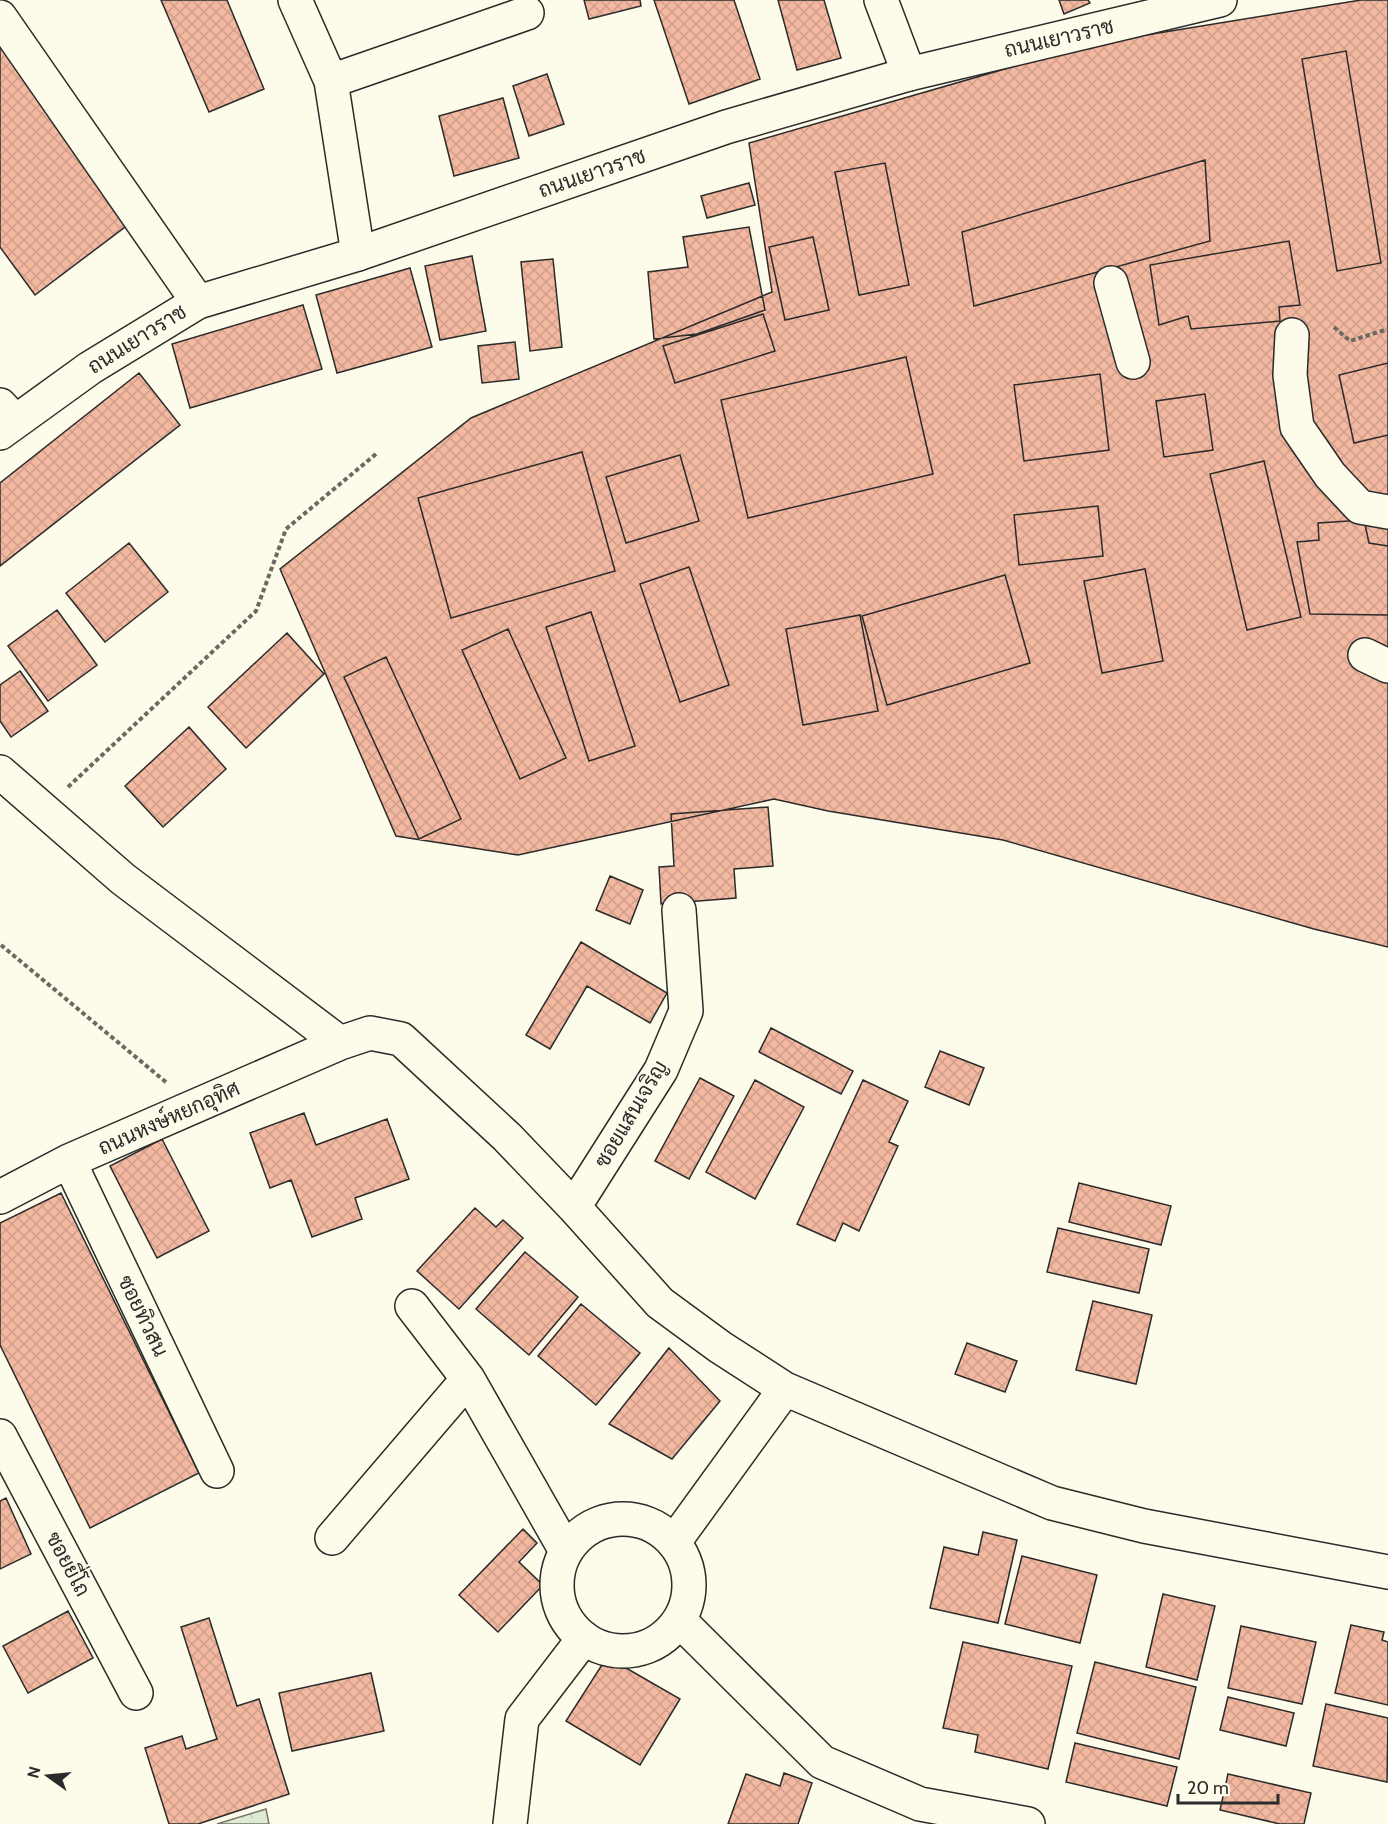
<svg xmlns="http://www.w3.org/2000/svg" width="1388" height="1824" viewBox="0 0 1388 1824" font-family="Cabin,Sarabun,sans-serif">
  <defs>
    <pattern id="forest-crowns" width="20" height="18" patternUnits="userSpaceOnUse" patternTransform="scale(1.5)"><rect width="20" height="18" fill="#deebd1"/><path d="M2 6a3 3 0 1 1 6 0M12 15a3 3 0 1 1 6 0" fill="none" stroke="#bfcab4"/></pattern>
    <pattern id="building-cross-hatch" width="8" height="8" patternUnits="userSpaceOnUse" patternTransform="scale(1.5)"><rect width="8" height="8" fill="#f2b8a0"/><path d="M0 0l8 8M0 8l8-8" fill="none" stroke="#d09e8a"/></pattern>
  </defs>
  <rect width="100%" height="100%" fill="#fdfbea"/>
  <path fill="url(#forest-crowns)" stroke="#74746e" stroke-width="1.5" d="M266,1809L269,1824H217Z"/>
  <path fill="url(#building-cross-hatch)" stroke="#2b2b2b" stroke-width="1.5" d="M161,0H227L264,89L209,112Z
    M584,0H640L641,6L589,19Z
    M654,0H734L760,79L689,104Z
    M778,0H824L841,58L797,70Z
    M1059,0H1088L1090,3L1064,14Z
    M1361,0H1388V947L1314,929L1003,840L828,811L774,799L518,855L396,836L280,569L471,418L772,292L749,143L1091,44Z
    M0,43L133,221L35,295L0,247Z
    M1346,51L1381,263L1337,271L1302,59Z
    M547,74L564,124L529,136L513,86Z
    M503,98L519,158L454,176L439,116Z
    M1205,160L1210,241L974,306L962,232Z
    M885,163L909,285L859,295L835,172Z
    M749,183L755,205L707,218L701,196Z
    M749,227L765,310L697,334L654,339L648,272L688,267L683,237Z
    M813,237L829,310L785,320L769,247Z
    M1289,241L1300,305L1279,307L1280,321L1191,329L1188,316L1159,325L1150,265Z
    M472,256L486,331L440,340L425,266Z
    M553,259L562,347L530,351L521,262Z
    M410,268L432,347L337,373L316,295Z
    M303,305L322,369L190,408L172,344Z
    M763,314L775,351L675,383L663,346Z
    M515,342L519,379L482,383L478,346Z
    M906,357L933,474L748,518L721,400Z
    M1388,363V435L1354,443L1339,375Z
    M139,373L180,425L0,566V483Z
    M1100,374L1109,450L1024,461L1014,385Z
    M1205,394L1213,450L1164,457L1156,401Z
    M582,452L615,571L451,618L418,498Z
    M680,455L699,521L626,543L606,477Z
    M1264,461L1301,617L1247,630L1210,474Z
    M1098,506L1103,556L1019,565L1014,515Z
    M1364,520L1369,543L1388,546V615L1310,614L1297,542L1319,540L1318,523Z
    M129,543L168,592L105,642L66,593Z
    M689,567L729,685L680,702L640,584Z
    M1145,569L1163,661L1102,673L1084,581Z
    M1005,575L1030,663L887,705L862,616Z
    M57,610L97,665L48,701L8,646Z
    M591,612L635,746L589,761L546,627Z
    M860,615L878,711L803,725L786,629Z
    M508,629L566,758L520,779L462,650Z
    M287,633L324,674L246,748L208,707Z
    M386,657L461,819L419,839L344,677Z
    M20,671L48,711L11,737L0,721V685Z
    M189,727L226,769L163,827L125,786Z
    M768,807L773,866L734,869L736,898L661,904L659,867L674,866L671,814Z
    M610,876L643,890L630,924L596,910Z
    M581,942L667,993L650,1023L587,986L550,1049L526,1035Z
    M771,1028L853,1071L841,1094L759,1052Z
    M940,1051L984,1068L969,1105L925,1087Z
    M700,1078L734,1096L689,1179L655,1161Z
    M755,1080L804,1107L755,1199L706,1172Z
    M863,1080L908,1101L889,1142L898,1146L859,1231L843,1223L835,1241L797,1224Z
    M304,1113L316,1145L387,1119L409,1179L355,1198L362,1219L312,1237L291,1180L270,1188L250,1133Z
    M162,1139L209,1231L157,1258L110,1166Z
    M1079,1183L1171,1206L1161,1245L1069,1222Z
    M61,1193L199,1473L90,1528L0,1345V1223Z
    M475,1208L496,1227L503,1220L523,1238L459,1309L417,1271Z
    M1058,1228L1149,1249L1139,1293L1047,1272Z
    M525,1252L578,1297L529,1355L476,1309Z
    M1093,1301L1152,1315L1136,1384L1076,1370Z
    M581,1304L640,1353L596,1405L538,1356Z
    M967,1343L1017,1361L1005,1392L955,1374Z
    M669,1348L720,1401L672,1459L609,1424Z
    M6,1498L31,1554L0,1569V1501Z
    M523,1529L537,1543L519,1562L543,1585L498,1632L459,1595Z
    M983,1532L1017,1540L998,1623L930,1608L944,1547L978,1555Z
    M1022,1556L1097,1575L1080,1643L1005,1624Z
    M1163,1594L1215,1606L1197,1680L1146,1667Z
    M68,1611L93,1658L28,1693L3,1646Z
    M209,1618L237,1706L259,1699L289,1794L198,1824H169L145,1748L182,1736L186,1749L217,1739L181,1627Z
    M1351,1625L1384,1632L1382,1640L1388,1642V1705L1335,1693Z
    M1241,1626L1316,1642L1302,1704L1228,1688Z
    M963,1642L1072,1666L1048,1769L975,1752L978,1735L943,1728Z
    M607,1657L680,1699L640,1765L566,1721Z
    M1095,1662L1196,1687L1179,1759L1077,1733Z
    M371,1673L384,1731L292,1751L279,1693Z
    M1228,1697L1294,1713L1286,1746L1220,1730Z
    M1326,1704L1388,1718L1387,1782L1313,1766Z
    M1075,1743L1177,1767L1167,1806L1066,1782Z
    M784,1773L812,1783L798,1824H728L746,1774L780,1786Z
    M1228,1774L1311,1793L1304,1824H1280L1220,1810Z"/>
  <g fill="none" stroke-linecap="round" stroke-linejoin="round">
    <g stroke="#2b2b2b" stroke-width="36">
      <path id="minor" d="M295,0L331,81L358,254
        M881,0L909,74
        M0,17L198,302
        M331,81L527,13
        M1111,283L1133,362
        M1292,335L1290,375L1297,427L1330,475L1360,507L1388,512
        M0,405L15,421
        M1365,655L1388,666
        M0,772L123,879L340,1043
        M69,1161L217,1471
        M0,1197L69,1161L340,1043L370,1033L401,1039L507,1137L574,1207L660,1303L720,1347L785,1389L1052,1503L1144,1526L1388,1572
        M574,1207L661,1070L686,1011L679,910
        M412,1306L468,1379L566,1551
        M0,1436L136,1693
        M557 1585a66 66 0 1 1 132 0a66 66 0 1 1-132 0Z
        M332,1538L468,1379
        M674,1542L785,1389
        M679,1620L822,1762L920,1804L1028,1824
        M510,1824L522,1719L584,1638"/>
    </g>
    <g stroke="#2b2b2b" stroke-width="36">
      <path id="major" d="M0,433L90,368L198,302L358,254L726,127L909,74L1220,0"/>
    </g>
    <path stroke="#6a6964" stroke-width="4" stroke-dasharray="4.5 3" stroke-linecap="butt" d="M1334,327L1350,341L1388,329
      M68,787L256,611L286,529L376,454
      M1,945L167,1083"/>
    <use href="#minor" stroke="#fdfbea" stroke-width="33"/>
    <use href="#major" stroke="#fdfbea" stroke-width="33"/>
  </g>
  <g text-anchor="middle" stroke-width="4.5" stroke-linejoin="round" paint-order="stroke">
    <g font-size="21" fill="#2b2b2b" stroke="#fdfbea">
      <text transform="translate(1059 38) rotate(-13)" y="7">ถนนเยาวราช</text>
      <text transform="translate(592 173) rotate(-19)" y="7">ถนนเยาวราช</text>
      <text transform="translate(137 339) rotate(-32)" y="7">ถนนเยาวราช</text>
      <text transform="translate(631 1114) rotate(-59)" y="7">ซอยแสนเจริญ</text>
      <text transform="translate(169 1118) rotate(-24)" y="7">ถนนหงษ์หยกอุทิศ</text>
      <text transform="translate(143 1316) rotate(64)" y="7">ซอยทิวสน</text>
      <text transform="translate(68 1564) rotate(62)" y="7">ซอยยี่โถ</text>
    </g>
  </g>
  <g transform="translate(48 1776) rotate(285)" stroke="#fdfbea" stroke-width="4.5" paint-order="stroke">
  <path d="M0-4.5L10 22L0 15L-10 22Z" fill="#2b2b2b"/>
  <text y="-9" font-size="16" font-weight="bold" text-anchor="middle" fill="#2b2b2b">N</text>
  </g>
  <path d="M1178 1794v9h100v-9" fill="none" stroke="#2b2b2b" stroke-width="3"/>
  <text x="1187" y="1794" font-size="18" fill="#2b2b2b" stroke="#fdfbea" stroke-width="4.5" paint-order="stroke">20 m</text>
</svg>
